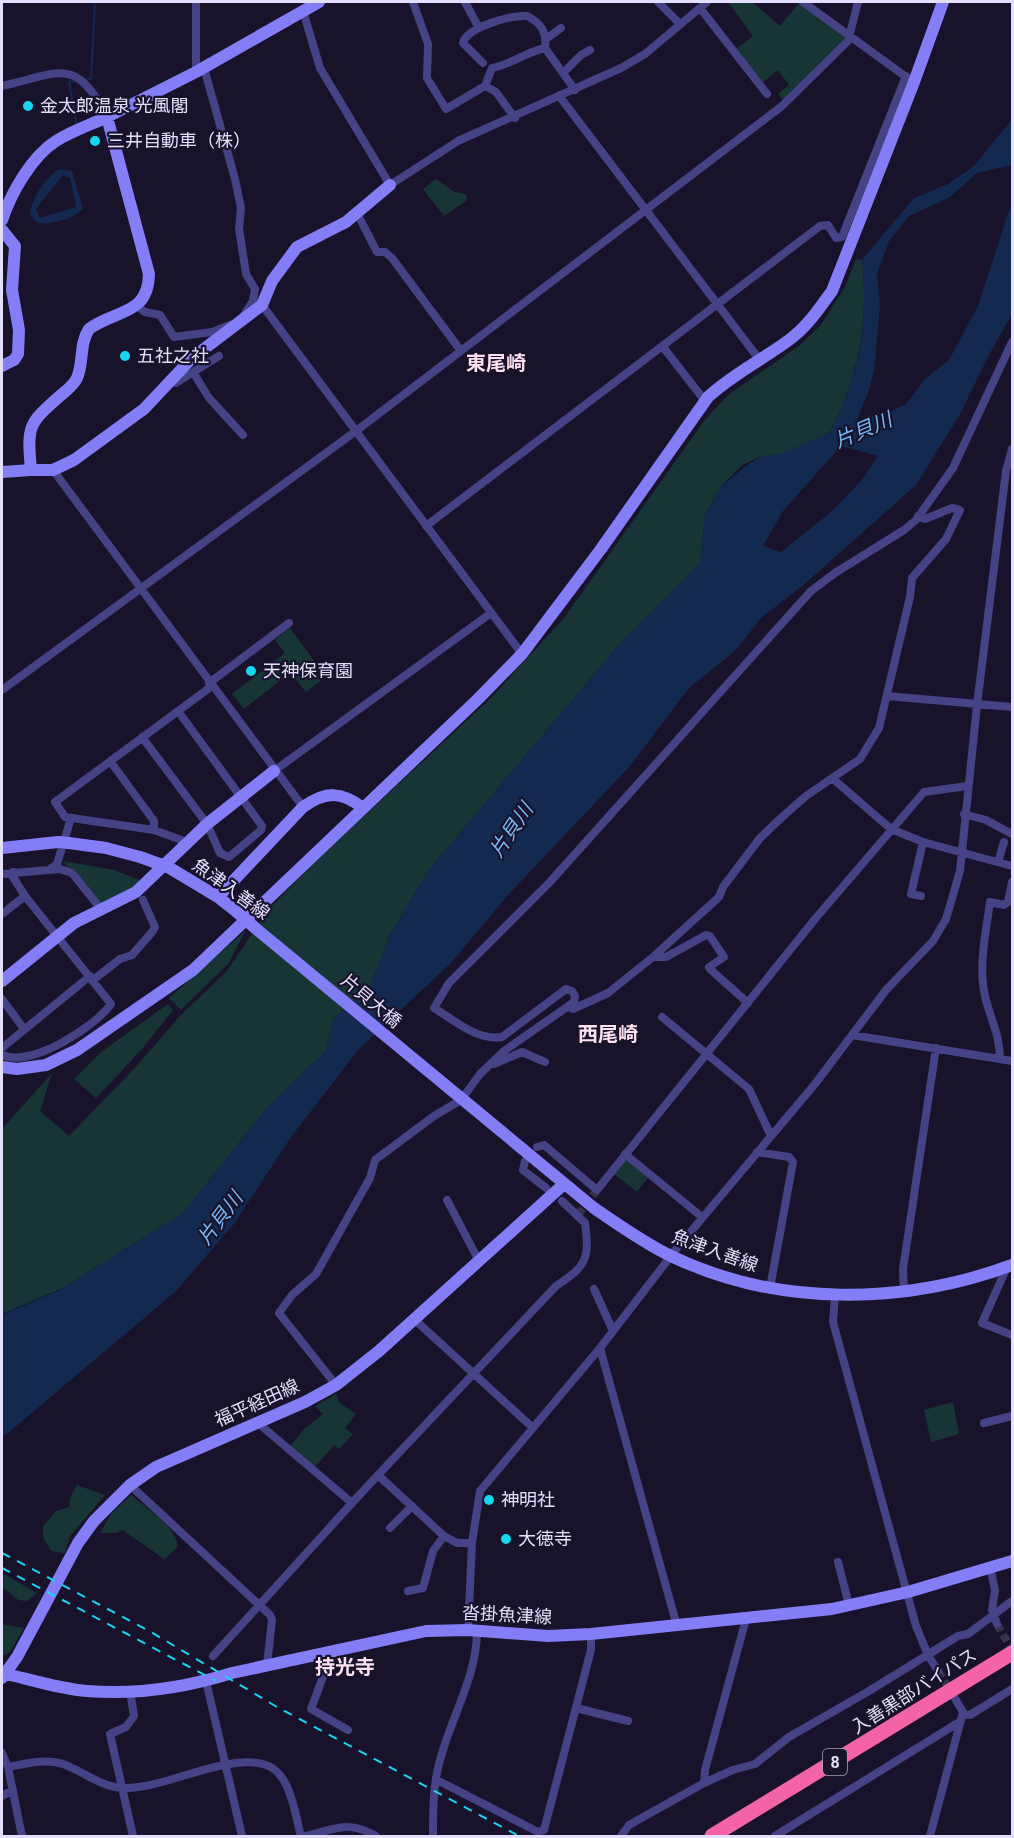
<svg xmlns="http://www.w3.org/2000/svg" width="1014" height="1838" viewBox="0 0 1014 1838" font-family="Roboto,'Noto Sans JP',sans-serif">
  <rect width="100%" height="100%" fill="#18132b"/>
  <path fill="#173534" d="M728,2H752L780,26L799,3L846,36V38L783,100L778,94L789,85L778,70L762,83L736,49L753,36Z
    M436,179L454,192L466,194L467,200L444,216L423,189Z
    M856,259L862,260C869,325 858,375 830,433L780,455L762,456L742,465L720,488L705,516L700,564L623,640L428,871L390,935L371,984L333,1019L326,1051L269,1105L183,1213L63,1288L2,1314V1129L52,1073L40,1111L69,1136L133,1070L180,1016L227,971L267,911L318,859L491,698L564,618L704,421L728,395L800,345L821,325L846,285Z
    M290,628L326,677L306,692L290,673L244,709L232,694L285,653L275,640Z
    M63,861L114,870L147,883L101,909Z
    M246,930L228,964L181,1010L169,998Z
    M168,1004L173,1010L142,1049L96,1098L74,1079L101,1052Z
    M624,1160L632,1162L649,1176L637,1192L614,1174Z
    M336,1394L340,1403L356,1414L345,1428L353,1434L339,1449L334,1445L315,1467L290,1447L303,1430L323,1414L315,1406Z
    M953,1402L959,1434L931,1442L924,1410Z
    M77,1485L105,1495L70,1536L65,1553L51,1551L43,1537V1526L56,1511L69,1507L70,1498Z
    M131,1495C146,1508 175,1526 178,1546L164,1560C152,1548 137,1542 123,1530L116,1533H100L112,1513Z
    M4,1574L37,1593L27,1601L18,1600L2,1587Z
    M2,1624L24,1628L10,1652L2,1656Z"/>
  <path fill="#13294f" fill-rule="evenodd" d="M1012,119V165L977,173L950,197L909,216L889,241L877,274L880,306L874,371L868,393L856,421L889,412L906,404L925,379L949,360L978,306L1012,201V314L990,353L959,416L916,485L807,582L761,618L736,650L689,688L630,766L509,894L451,963L359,1049L291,1137L234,1224L175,1292L2,1438V1315L60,1290L183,1213L269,1105L326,1051L333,1019L371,984L390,935L428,871L623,640L700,564L705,516L720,488L743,468L762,456L780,454L830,433C859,373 869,327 862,260L914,198L948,184L974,166ZM841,446L878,456L861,481L831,512L781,552L763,546L783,511Z
    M60,169L72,171L83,209C74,219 50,225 37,223L30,214C31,199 48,174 60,169ZM63,175L70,178L76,207L40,218L36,209Z"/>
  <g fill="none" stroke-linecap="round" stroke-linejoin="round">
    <path stroke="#13294f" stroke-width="2" d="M84,80L91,79L95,2
      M75,81L69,82L77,126"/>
    <path stroke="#36324a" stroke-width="8" stroke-dasharray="8 4" stroke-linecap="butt" d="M578,1215L597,1190
      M997,1624L1012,1650
      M938,1671L952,1693"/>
    <path stroke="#464286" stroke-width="8" d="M196,2V72
      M413,2L428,44L427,78L446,109L485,86L496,92L515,118
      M465,2L479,28
      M658,2L679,23
      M803,2L909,79
      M700,8L767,94
      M303,11L320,68L390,185L458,141L621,68L645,54L707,2
      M546,39L561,28
      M483,63L463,43C467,27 511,15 527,16C541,23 547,32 545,48L575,90
      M204,68L235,179L241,208L239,228L246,274L255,289L253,301L244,315
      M563,73L581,55L590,50
      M2,86C58,74 75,54 107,117
      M485,86L492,68C512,64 524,53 545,48
      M560,97L759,359
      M357,213L377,252H385L392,258L461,351
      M262,305L522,654
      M137,306L145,312L160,315L174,337L212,332L230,325
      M663,347L705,401
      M193,372L219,356
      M171,380L176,383L193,372L209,398L243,435
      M53,470L303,807
      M426,526L820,226L828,225L836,238L842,237L906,76
      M209,683L289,623
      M2,690L356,431L782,106L848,41L858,2
      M887,696L1012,707
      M142,737L207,824L220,853L229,857L261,830L262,826L178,711
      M110,761L154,821V830
      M274,771L491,613
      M832,778L891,829L923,842L1012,866
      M964,814L986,820L1012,834
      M187,842L154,830L65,817L55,802L212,686
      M998,862L1004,842
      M50,869L57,864L71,818
      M2,874L60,869L72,873L101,909
      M921,896L911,894L923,842
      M2,914L25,896
      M653,957L719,897L723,887L760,838L781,818L806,796L860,759L879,728L910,597L912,578L946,539L960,510L952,508L925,519L918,516
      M93,980L120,959L132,955L153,931L155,927L143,900
      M2,999L24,1029
      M567,1007L574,1002L575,996L572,991L566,989L502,1037C477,1041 454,1020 434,1008L449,983L549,883L811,591L835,573L904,530L916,520L953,468L1012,342
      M662,1017L749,1089L771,1136
      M852,1035L1012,1061
      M2,1048L90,976
      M2,1055C31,1068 95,1027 111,1004L25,896L13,877V872
      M1000,1059C1000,1035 990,1018 985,996C978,966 986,932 990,902L1004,905L1008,902L1012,882
      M494,1064L522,1052L545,1062
      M537,1147L544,1145L597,1190L815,919L924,792L967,786
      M757,1152L789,1157L793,1162L770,1288
      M625,1154L702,1217
      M525,1161L523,1170L546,1188
      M447,1200L479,1261
      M1007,1267L982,1323L1012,1335
      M594,1289L613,1331
      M904,1291L903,1269L936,1048
      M835,1296L833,1322L916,1626L928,1655L938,1671
      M415,1320L532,1427
      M600,1348L677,1626
      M336,1385L279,1313L292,1295L316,1274L370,1178L375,1160L434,1116L461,1100L480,1074L504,1051L567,1007L573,1009L608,993L653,957H666L706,935L710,936L724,957L709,967L710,969L748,1003
      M258,1423L352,1503L378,1475
      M984,1423L1012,1416
      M130,1485L270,1615L272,1620L267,1665
      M390,1528L412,1506
      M472,1543H457L444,1536L378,1475L556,1286C586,1266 590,1260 585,1223L562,1201
      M838,1562L849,1605
      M990,1567L995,1590L992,1610L997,1624
      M408,1591L423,1588L433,1551L444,1536
      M468,1630L472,1543L480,1491L600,1348L677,1248L815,1084L886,990L933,941L946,919L960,871L977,705L1006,471L1012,449
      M333,1650L311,1709L348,1730
      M213,1656L352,1503
      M206,1681L242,1836
      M130,1691L134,1716L126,1727L110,1734L133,1836
      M576,1708L628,1721
      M963,1714L970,1715L1012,1689
      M2,1753L8,1767L22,1836
      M8,1767C24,1764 46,1758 63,1764C85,1772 101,1788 126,1788C166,1788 230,1752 266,1765C291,1773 295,1815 301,1836
      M437,1780L538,1832L544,1830L591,1650V1634
      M704,1783L705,1770L746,1619
      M2,1796L13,1790
      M306,1836C336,1829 348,1820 376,1836
      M433,1836C433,1814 433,1789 438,1768C448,1722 477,1679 477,1631
      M621,1836L629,1825L704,1783L733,1770L755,1764L789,1737L869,1691L958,1636L968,1634L1012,1601
      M775,1836L961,1721
      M930,1836L963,1712L953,1695"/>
    <path stroke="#837df6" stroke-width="12" d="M2,220C11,193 32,156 56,141C72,131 90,125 107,117
      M2,230L15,246L12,290L19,330L18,354L14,360L2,366
      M31,470H53L74,460L144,409L192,358L262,305L272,281L297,247L346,222L390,185
      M2,472L31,470C27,425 28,424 61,395C67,390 74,385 77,378C84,362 79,344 89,329C116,309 148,316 149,274L107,117L196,72L319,2
      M69,843L106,848L140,857
      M2,848L58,842
      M168,867L218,897L237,912
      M218,897L303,807C326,791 341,791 363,808
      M254,927L594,1208C619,1225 644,1243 671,1256C777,1307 904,1305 1012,1265
      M2,981L74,923L136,892L207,824L274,771
      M2,1067L17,1069L46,1065L77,1050L193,970L478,699L522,654L601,549L708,397C733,374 762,360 789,340C807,327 819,309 832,291L914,82L943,2
      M2,1673C29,1679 59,1689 87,1691C135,1695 187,1687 232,1673L426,1631L468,1630L548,1636L591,1634L832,1609L908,1592L1012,1561
      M2,1678L17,1657L78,1543L94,1521L130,1485L156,1467L305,1402L336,1385L379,1351L564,1184"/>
    <path stroke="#f463a6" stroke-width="15" d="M712,1836L1012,1653"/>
    <path stroke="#19d6ef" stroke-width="2" stroke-dasharray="9 8" stroke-linecap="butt" d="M2,1553L151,1632L277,1707L519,1836
      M2,1568L216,1681"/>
    <path stroke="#837df6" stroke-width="12" d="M58,842L69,843
      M140,857L168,867
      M237,912L254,927"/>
  </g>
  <g fill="#19d6ef" stroke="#18132b" stroke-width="2">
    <circle cx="28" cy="106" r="6"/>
    <circle cx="95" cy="141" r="6"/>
    <circle cx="125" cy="356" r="6"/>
    <circle cx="251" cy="671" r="6"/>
    <circle cx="489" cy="1500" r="6"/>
    <circle cx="506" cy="1539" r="6"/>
  </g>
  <g text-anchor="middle" stroke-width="4.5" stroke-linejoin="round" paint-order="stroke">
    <rect fill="#18132b" stroke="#a6a2be" stroke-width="1.5" x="823" y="1749" width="24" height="26" rx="4.5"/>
    <g font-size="16" font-weight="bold" fill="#e3dffd">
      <text x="835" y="1768">8</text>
    </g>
    <g font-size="18" fill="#e3dffd" stroke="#18132b" text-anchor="start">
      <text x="40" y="112">金太郎温泉 光風閣</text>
      <text x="107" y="147">三井自動車（株）</text>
      <text x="137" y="362">五社之社</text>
      <text x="263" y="677">天神保育園</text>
      <text x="501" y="1506">神明社</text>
      <text x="518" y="1545">大徳寺</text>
    </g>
    <g font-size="18" fill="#e3dffd" stroke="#18132b">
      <text transform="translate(231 889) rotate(36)" y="6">魚津入善線</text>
      <text transform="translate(371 1001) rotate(40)" y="6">片貝大橋</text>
      <text transform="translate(715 1251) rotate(20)" y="6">魚津入善線</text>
      <text transform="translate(257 1403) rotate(-24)" y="6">福平経田線</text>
      <text transform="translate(507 1615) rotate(3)" y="6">沓掛魚津線</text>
      <text transform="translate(914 1691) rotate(-32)" y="6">入善黒部バイパス</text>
    </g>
    <g font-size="20" font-weight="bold" fill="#fde1f2" stroke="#18132b">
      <text x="496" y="370">東尾崎</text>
      <text x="608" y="1041">西尾崎</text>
      <text x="345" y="1674">持光寺</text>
    </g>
    <g font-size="20" font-style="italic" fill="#75b7f6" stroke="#18132b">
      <text transform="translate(863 430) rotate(-23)" y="7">片貝川</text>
      <text transform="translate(511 830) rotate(-56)" y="7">片貝川</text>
      <text transform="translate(220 1218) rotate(-53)" y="7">片貝川</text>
    </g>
  </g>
  <rect width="1014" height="1838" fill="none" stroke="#e3dffd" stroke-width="6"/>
</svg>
